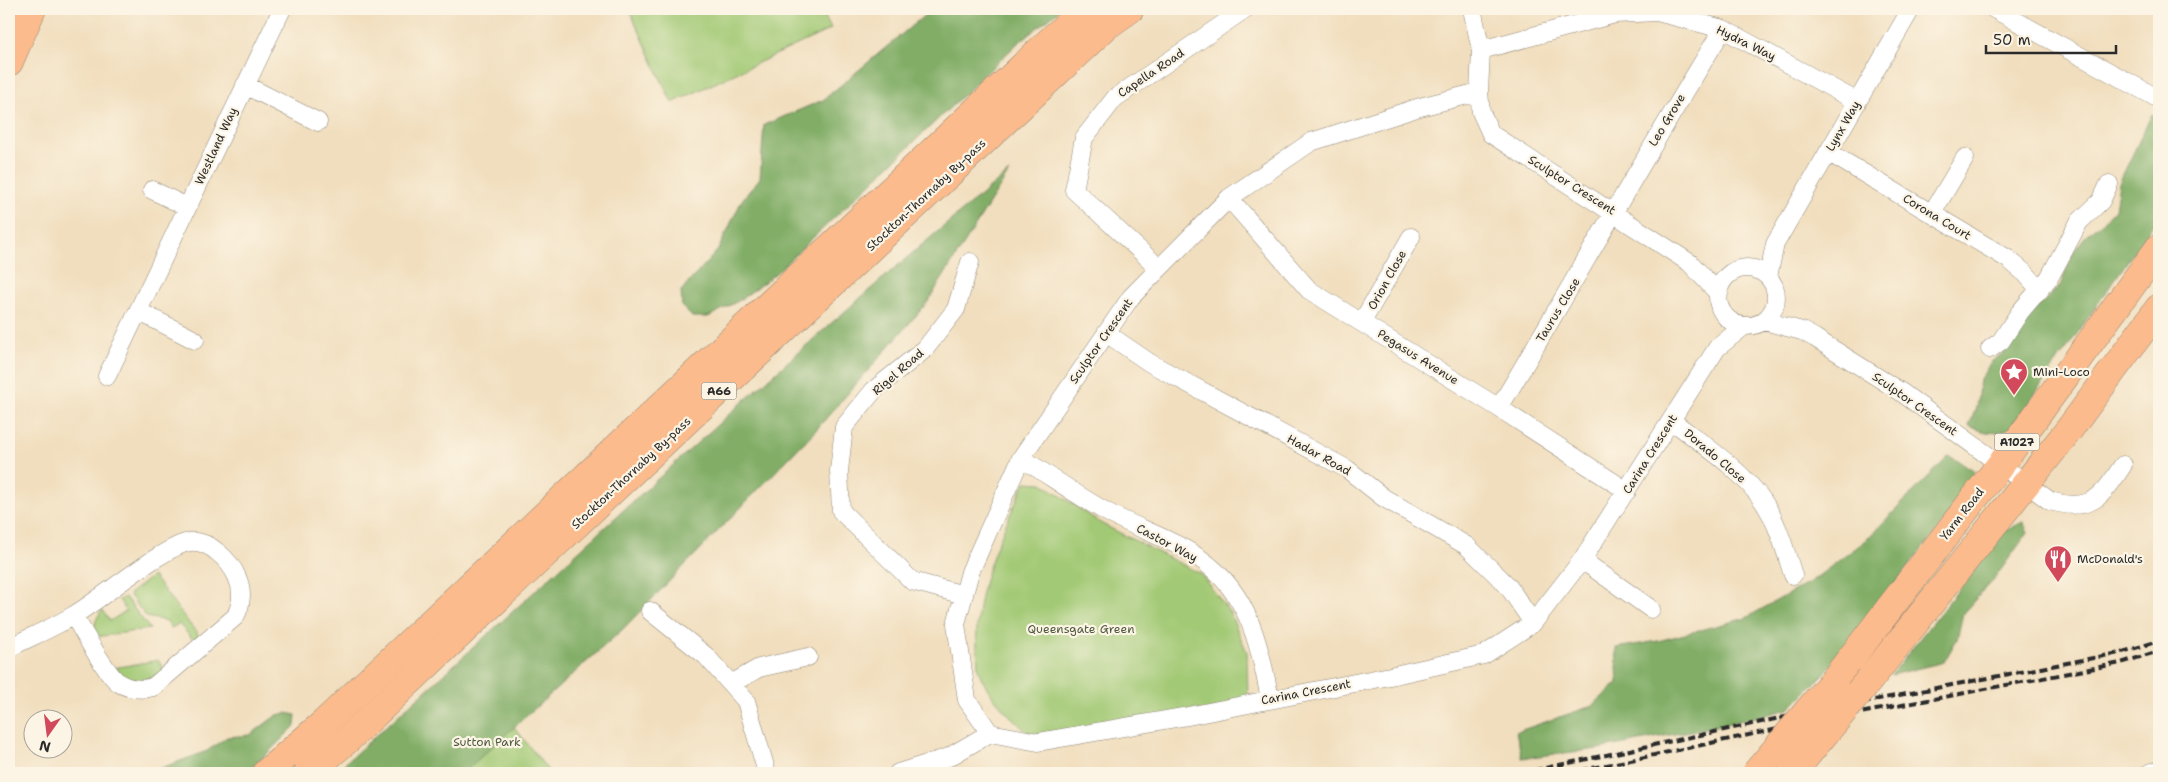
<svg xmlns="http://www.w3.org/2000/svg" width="2168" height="782" viewBox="0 0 2168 782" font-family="'Shantell Sans',sans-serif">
  <rect width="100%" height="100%" fill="#fcf5e5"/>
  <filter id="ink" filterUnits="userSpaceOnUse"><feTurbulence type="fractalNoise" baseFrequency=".02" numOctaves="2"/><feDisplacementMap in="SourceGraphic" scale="10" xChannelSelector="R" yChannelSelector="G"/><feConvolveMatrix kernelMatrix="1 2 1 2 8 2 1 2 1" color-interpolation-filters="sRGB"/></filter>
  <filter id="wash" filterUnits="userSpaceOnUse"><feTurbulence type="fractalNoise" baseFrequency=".0096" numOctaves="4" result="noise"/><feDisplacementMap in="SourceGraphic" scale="20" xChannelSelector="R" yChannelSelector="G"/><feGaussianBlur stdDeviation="1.12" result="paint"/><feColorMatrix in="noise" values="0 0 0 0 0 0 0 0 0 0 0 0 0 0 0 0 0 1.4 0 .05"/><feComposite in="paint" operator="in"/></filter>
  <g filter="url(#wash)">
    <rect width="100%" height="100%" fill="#f1debe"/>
    <path fill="#a2c974" stroke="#667a50" d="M629,9H821L831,29L672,103Z
      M1025,482L1042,483L1102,524L1201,574L1230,613L1247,652L1248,703L1038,742C1017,723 989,699 979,672C977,665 978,656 977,649C973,588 1001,536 1025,482Z
      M153,576L199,636L193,640L179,624L171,628L167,621L146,617L129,594Z
      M125,597L150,629L96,637C92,628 96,618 102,610L110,621L126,611L119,600Z
      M158,660L164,669C143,685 133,685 114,668Z
      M490,696L550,773H415Z"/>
    <path fill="#81ad66" stroke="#566c48" d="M932,9H1061L1018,43L775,274L740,300L708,317H692L682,307L681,291L718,250L742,200L760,178L764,125L823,100Z
      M2152,114L2159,119V216L2012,427C1995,436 1986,433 1969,426L1976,408L1980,380L1991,362L2006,351L2029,316L2060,286L2074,251L2088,233L2103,222L2115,209L2119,183Z
      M1009,172L927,303L815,431L622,630L463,773H334C559,573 776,363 1009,172Z
      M1949,456L1974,470L1971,487L1824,674L1789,709L1726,724L1598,749L1522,758L1516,732L1592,706L1618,683L1616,648L1658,641L1746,618L1813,580L1865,541Z
      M2023,522L2028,532L1995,578L1963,613L1957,639L1944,662L1891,675L2005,531Z
      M286,713L296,715L295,726L247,773H148L207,751L227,737L250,735L277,715Z"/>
  </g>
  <g filter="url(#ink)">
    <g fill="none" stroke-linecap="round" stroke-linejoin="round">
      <g stroke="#8e8474" stroke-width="19">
        <path id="street" d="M1472,9L1481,50L1479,92L1481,112L1491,134L1690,263L1719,294
          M1994,9L2159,99
          M1481,50L1615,14L1657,12L1723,29L1856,101
          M245,85L318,122
          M1828,152L2008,259L2026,274L2040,290
          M152,190L187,207
          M1229,198L1309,290L1499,408L1627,491
          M1932,213L1965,158
          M1159,268L1074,190L1084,138L1115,98L1245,9
          M1718 297a29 29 0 1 1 58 0a29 29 0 1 1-58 0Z
          M1768,277L1775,244L1911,9
          M138,311L195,340
          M1764,321L1802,331L1815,338L1901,392L2050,501C2091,513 2102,497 2123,465
          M1362,322L1411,237
          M1106,333L1150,363L1347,469L1384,498L1467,546L1508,586L1533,623
          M1990,349L2001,341L2020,312L2049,278L2079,222L2101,201L2109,184
          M107,376L282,9
          M1499,408C1574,282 1646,154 1723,29
          M1671,420C1702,444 1740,468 1763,501C1778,523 1785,550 1793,575
          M1021,458C1049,475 1076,495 1105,511C1132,526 1163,536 1190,552C1247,586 1258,638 1270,699
          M1582,560L1651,609
          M964,595L912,581L841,511L839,471L844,427L874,390L925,349L956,309L970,262
          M650,611L706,656L746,701L767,773
          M9,648C30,637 53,628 74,615C100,600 165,545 190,542C210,540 230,561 237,577C243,590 242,605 235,617L153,687C142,690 129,689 119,683C106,674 83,631 74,616
          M731,684L759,668L808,657
          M990,733L1038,742L1188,716L1390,676L1484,655L1533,623L1582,560L1717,348L1744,326
          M990,733L967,700L956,624L970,572L1021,458L1131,297L1229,198L1311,142L1420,107L1479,92
          M898,773L949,757L990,733
          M2149,773L2159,770"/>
      </g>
      <g stroke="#8e8474" stroke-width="29">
        <path id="primary" d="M9,62L32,9
          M1870,679L2068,431L2159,308
          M1834,680L2001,464L2159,248"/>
      </g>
      <g stroke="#8e8474" stroke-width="29">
        <path id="highway" d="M266,773L324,723L1084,9
          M308,773L347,740L1106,26L1130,9"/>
      </g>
      <use href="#street" stroke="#fff" stroke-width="18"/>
      <use href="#primary" stroke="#fbbb8c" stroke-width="28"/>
      <use href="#highway" stroke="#fbbb8c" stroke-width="28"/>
      <path stroke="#2b2b2b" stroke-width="4" stroke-dasharray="8 4" stroke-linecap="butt" d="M1522,773L1780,718L2119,653L2159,641
        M1569,773L1782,728L2121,663L2159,651"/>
      <g stroke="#8e8474" stroke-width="29" stroke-linecap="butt">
        <path id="primary-bridge" d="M1756,773L1834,680
          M1792,773L1870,679"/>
      </g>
      <use href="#primary-bridge" stroke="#fbbb8c" stroke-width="28"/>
    </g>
  </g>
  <defs>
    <g id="sight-pin" transform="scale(1.4375)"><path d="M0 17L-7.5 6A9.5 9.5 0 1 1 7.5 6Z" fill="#d1495b" stroke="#fcf5e5"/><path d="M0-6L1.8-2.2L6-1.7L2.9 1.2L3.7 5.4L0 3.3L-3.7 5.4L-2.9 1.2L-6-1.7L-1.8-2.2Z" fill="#fff"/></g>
    <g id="restaurant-pin" transform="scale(1.4375)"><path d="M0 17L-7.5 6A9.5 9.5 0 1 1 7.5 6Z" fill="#d1495b" stroke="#fcf5e5"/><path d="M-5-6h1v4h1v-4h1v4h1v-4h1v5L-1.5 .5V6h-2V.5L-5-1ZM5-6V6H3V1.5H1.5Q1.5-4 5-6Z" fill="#fff"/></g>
  </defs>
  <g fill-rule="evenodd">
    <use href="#sight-pin" x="2014" y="372"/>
    <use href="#restaurant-pin" x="2058" y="559"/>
  </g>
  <g text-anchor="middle" stroke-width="4.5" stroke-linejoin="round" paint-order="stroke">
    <g fill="#fcf5e5" stroke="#6a6863" stroke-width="1">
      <rect x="701.5" y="382.5" width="35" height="17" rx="4"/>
      <rect x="1994.5" y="433.5" width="45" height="17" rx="4"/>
    </g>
    <g font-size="11" font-weight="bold" fill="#2b2b2b">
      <text x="719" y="395">A66</text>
      <text x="2017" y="446">A1027</text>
    </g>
    <g font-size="12" fill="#2b2b2b" stroke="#fcf5e5">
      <text transform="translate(1746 43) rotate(26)" y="4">Hydra Way</text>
      <text transform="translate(1151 73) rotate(-34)" y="4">Capella Road</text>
      <text transform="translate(1667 120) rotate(-59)" y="4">Leo Grove</text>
      <text transform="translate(1843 126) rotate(-60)" y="4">Lynx Way</text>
      <text transform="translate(216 146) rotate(-65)" y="4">Westland Way</text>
      <text transform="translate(1572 185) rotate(32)" y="4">Sculptor Crescent</text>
      <text transform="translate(926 195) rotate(-43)" y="4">Stockton-Thornaby By-pass</text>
      <text transform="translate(1937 217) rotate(31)" y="4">Corona Court</text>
      <text transform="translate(1387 280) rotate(-61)" y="4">Orion Close</text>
      <text transform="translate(1558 310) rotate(-59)" y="4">Taurus Close</text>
      <text transform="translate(1101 341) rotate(-55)" y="4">Sculptor Crescent</text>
      <text transform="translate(1418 357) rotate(32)" y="4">Pegasus Avenue</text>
      <text transform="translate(898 372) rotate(-41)" y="4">Rigel Road</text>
      <text transform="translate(1915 404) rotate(35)" y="4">Sculptor Crescent</text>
      <text transform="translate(1650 454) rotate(-58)" y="4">Carina Crescent</text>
      <text transform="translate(1319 455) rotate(29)" y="4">Hadar Road</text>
      <text transform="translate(1715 456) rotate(40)" y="4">Dorado Close</text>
      <text transform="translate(631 473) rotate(-43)" y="4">Stockton-Thornaby By-pass</text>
      <text transform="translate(1962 514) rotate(-52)" y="4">Yarm Road</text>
      <text transform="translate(1167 543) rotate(28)" y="4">Castor Way</text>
      <text transform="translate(1306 692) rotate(-11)" y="4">Carina Crescent</text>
    </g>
    <g font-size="12" fill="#2b2b2b" stroke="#fcf5e5" text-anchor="start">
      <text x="2033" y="376">Mini-Loco</text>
      <text x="2077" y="563">McDonald's</text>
    </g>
    <g font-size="12" fill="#4f5a41" stroke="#fcf5e5">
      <text x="1081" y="633">Queensgate Green</text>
      <text x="487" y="746">Sutton Park</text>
    </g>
  </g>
  <rect width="2168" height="782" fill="none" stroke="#fcf5e5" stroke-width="30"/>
  <g transform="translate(48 734) rotate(194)"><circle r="24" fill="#fcf5e5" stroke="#a8a49b"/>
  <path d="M0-4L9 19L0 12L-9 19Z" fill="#d1495b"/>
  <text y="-8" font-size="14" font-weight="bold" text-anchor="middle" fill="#2b2b2b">N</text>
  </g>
  <path d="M1986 45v8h130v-8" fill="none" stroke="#2b2b2b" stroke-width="2.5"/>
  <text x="1993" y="45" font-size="15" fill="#2b2b2b" stroke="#fcf5e5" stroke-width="4" paint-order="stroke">50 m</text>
</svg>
